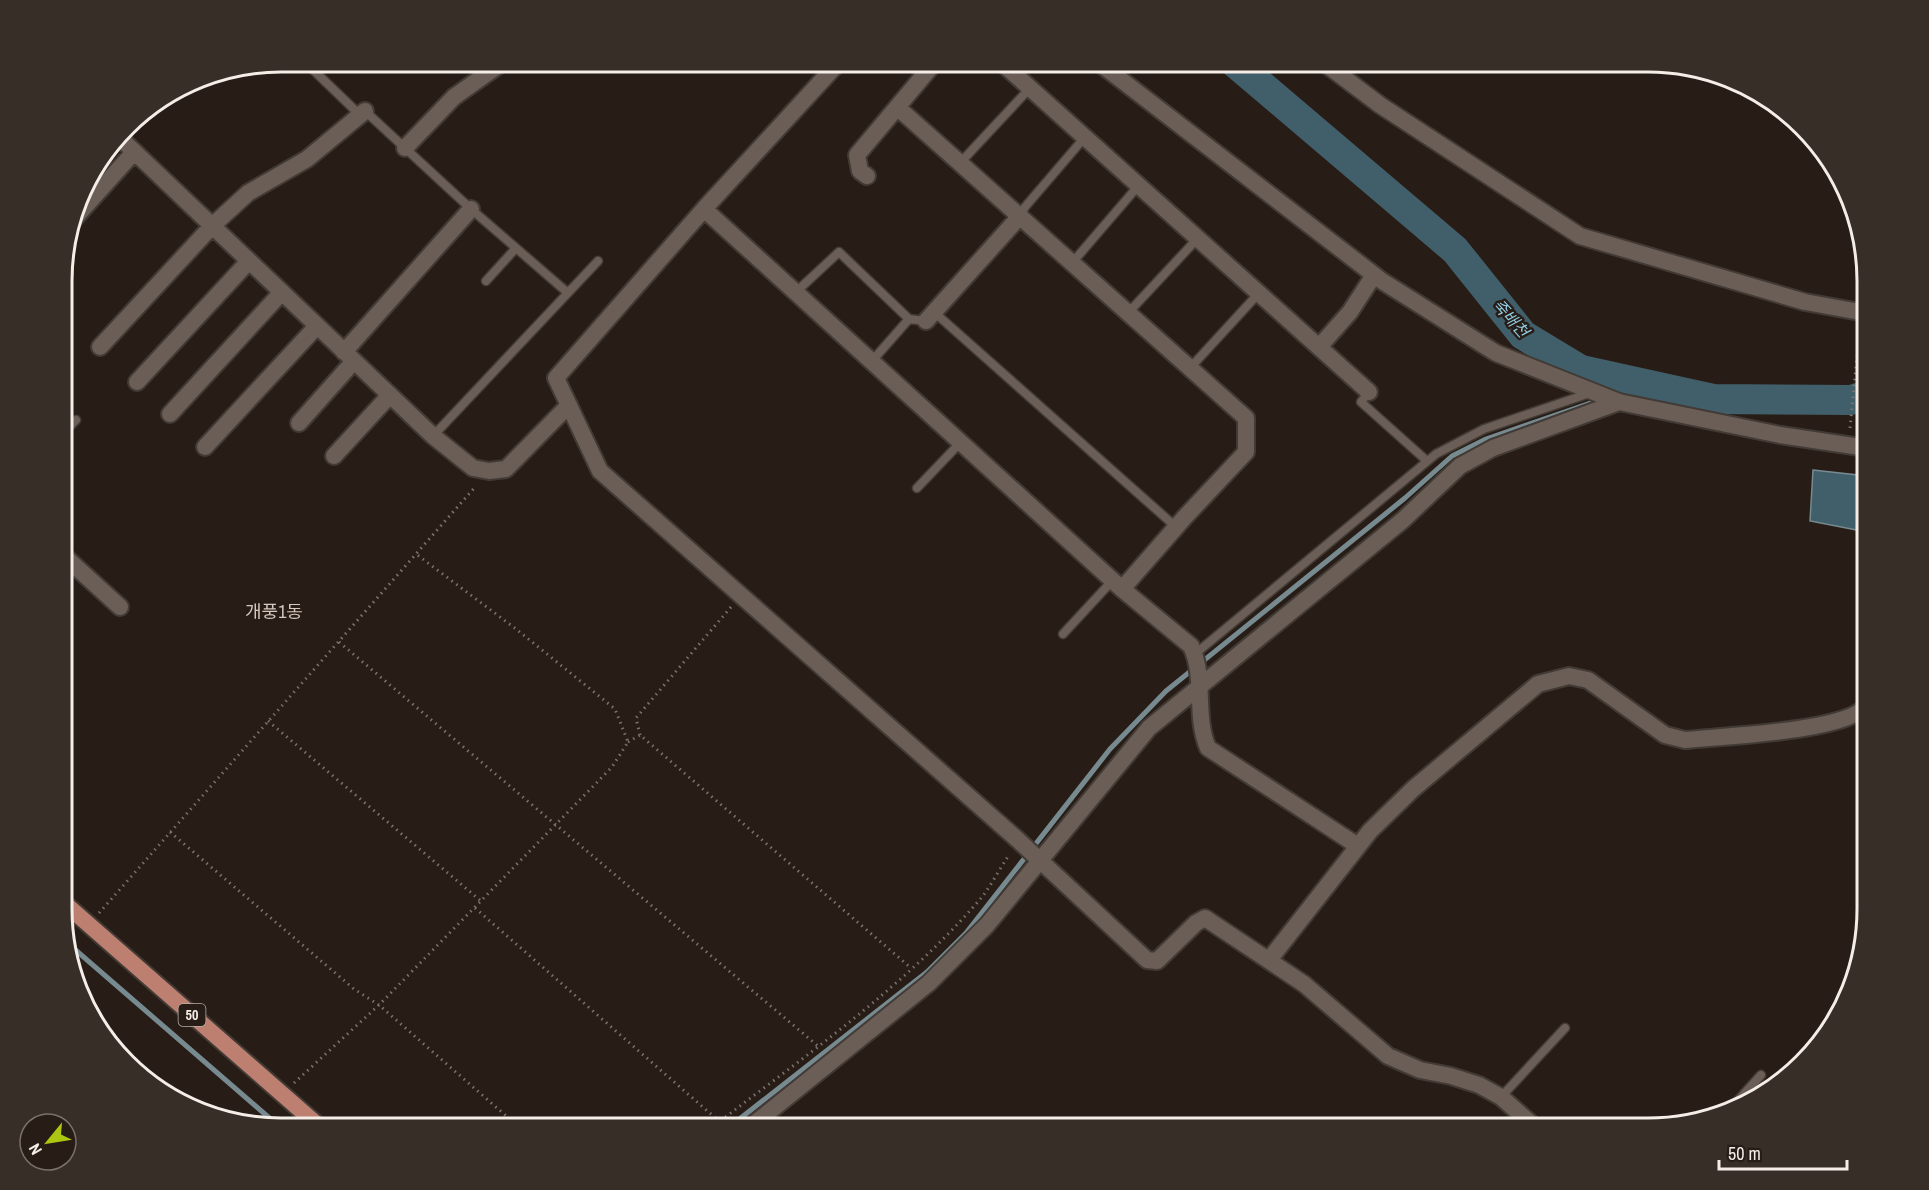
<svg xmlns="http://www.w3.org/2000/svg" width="1929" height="1190" viewBox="0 0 1929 1190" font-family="'Archivo Narrow','Noto Sans KR',sans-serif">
  <rect width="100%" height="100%" fill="#271d16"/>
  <path fill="#415f6b" stroke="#778a90" stroke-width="1.5" d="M1813,470L1867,476V532L1810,521Z"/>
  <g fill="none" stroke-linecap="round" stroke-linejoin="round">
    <path stroke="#778a90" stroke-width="5" d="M1614,395L1645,384
      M64,940L281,1128
      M728,1128L927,972L966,933L1110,749L1166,691L1405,498L1452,456L1486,439L1599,400"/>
    <path stroke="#415f6b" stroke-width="30" d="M1234,62L1455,250L1523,335L1581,370L1713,399L1851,400L1867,395"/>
    <g stroke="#423a35" stroke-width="11">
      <path id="service" d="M305,62L360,115
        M365,111L471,209L568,293
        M960,163L1030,88
        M1020,216L1025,207L1085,137
        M1072,263L1139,185
        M486,281L516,248
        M796,292L839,252L909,319
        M934,312L1176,527
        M1128,313L1198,238
        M872,361L909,319L926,321
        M1190,368L1259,293
        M1369,392L1361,402L1427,461
        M63,433L76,420
        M433,436L598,261
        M917,488L961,442
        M1063,634L1113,580
        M1195,654L1436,454L1484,429L1590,393
        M1501,1097L1565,1028
        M1733,1106L1761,1075"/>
    </g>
    <g stroke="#423a35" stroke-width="20">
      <path id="minor" d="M1001,62L1369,392
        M897,107L1246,418V452L1184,518L1122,589
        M120,138L433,436L473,468L489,471L506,469L569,405
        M405,148L454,97L503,62
        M867,176L860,171L857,155L935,62
        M704,209L839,62
        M73,220L134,152
        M926,321L1020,216
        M100,347L212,226L248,193L307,159L365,111
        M1319,347L1350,312L1374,275
        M344,352L471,209
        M137,382L249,261
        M170,414L282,292
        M299,423L354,361
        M205,447L317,326
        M334,456L390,395
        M63,555L120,607
        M1358,846L1208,748C1194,716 1206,678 1191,646L1122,589L704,209L556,378L600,471L1018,840L1147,960L1157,961L1196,923L1205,918L1304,984L1388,1056L1420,1070L1451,1076L1479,1085L1501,1097L1536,1128
        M1269,960L1370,831L1413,789L1538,684L1569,676L1588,680L1665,735L1685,740C1721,736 1848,732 1867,705
        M749,1128L929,983L987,925L1149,728L1403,520L1460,466L1493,448L1619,402"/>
    </g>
    <g stroke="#423a35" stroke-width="20">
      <path id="tertiary" d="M1098,62L1382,281L1496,353L1619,402L1780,435L1867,448
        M1323,62L1380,105L1580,236L1805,302L1860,312L1867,310"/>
    </g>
    <g stroke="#423a35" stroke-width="20">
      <path id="primary" d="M63,902L321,1128"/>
    </g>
    <path stroke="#7c736c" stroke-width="3" stroke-dasharray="1.5 4.5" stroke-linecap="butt" d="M1850,428L1860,327
      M339,642L818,1046
      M268,721L481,901
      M640,735L636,718L731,607
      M628,742L640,735L911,968
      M170,832L354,989L379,1005L520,1128
      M475,908L720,1122
      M99,913L476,486
      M294,1083L379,1005L612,767L628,742L615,709L516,629L416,554
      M711,1128C805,1056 905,987 982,897C992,884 1000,868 1009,855"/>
    <use href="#service" stroke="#6a5e56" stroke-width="8"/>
    <use href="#minor" stroke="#6a5e56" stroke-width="16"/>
    <use href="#tertiary" stroke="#6a5e56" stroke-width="16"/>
    <use href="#primary" stroke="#bd7f70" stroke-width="16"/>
  </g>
  <g text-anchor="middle" stroke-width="5" stroke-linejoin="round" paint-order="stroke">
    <rect fill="#271d16" stroke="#b7afa9" stroke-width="1.5" x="178.5" y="1004" width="27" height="22" rx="4.5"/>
    <g font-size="14" font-weight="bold" fill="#f5eee8">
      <text x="192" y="1020">50</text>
    </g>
    <g font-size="16" font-style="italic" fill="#91cee6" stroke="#271d16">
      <text transform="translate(1511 318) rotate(48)" y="6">죽배천</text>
    </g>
    <g font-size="18" fill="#d5c7bd" stroke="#271d16">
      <text x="274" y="618">개풍1동</text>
    </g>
  </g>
  <path d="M0 0H1929V1190H0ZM281 72H1648A209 209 0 0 1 1857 281V909A209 209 0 0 1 1648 1118H281A209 209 0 0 1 72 909V281A209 209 0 0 1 281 72Z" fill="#372e27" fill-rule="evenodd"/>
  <path fill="none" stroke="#f5eee8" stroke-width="3" d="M281 72H1648A209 209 0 0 1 1857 281V909A209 209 0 0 1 1648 1118H281A209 209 0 0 1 72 909V281A209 209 0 0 1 281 72Z"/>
  <g transform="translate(48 1142) rotate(240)"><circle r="28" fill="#271d16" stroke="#79716a" stroke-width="1.5"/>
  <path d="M0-4.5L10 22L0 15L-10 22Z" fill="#acc612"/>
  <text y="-9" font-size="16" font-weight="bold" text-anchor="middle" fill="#f5eee8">N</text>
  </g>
  <path d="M1719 1160v9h128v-9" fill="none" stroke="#f5eee8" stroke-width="3"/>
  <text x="1728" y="1160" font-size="18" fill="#f5eee8" stroke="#271d16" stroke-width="4.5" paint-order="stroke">50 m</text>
</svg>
